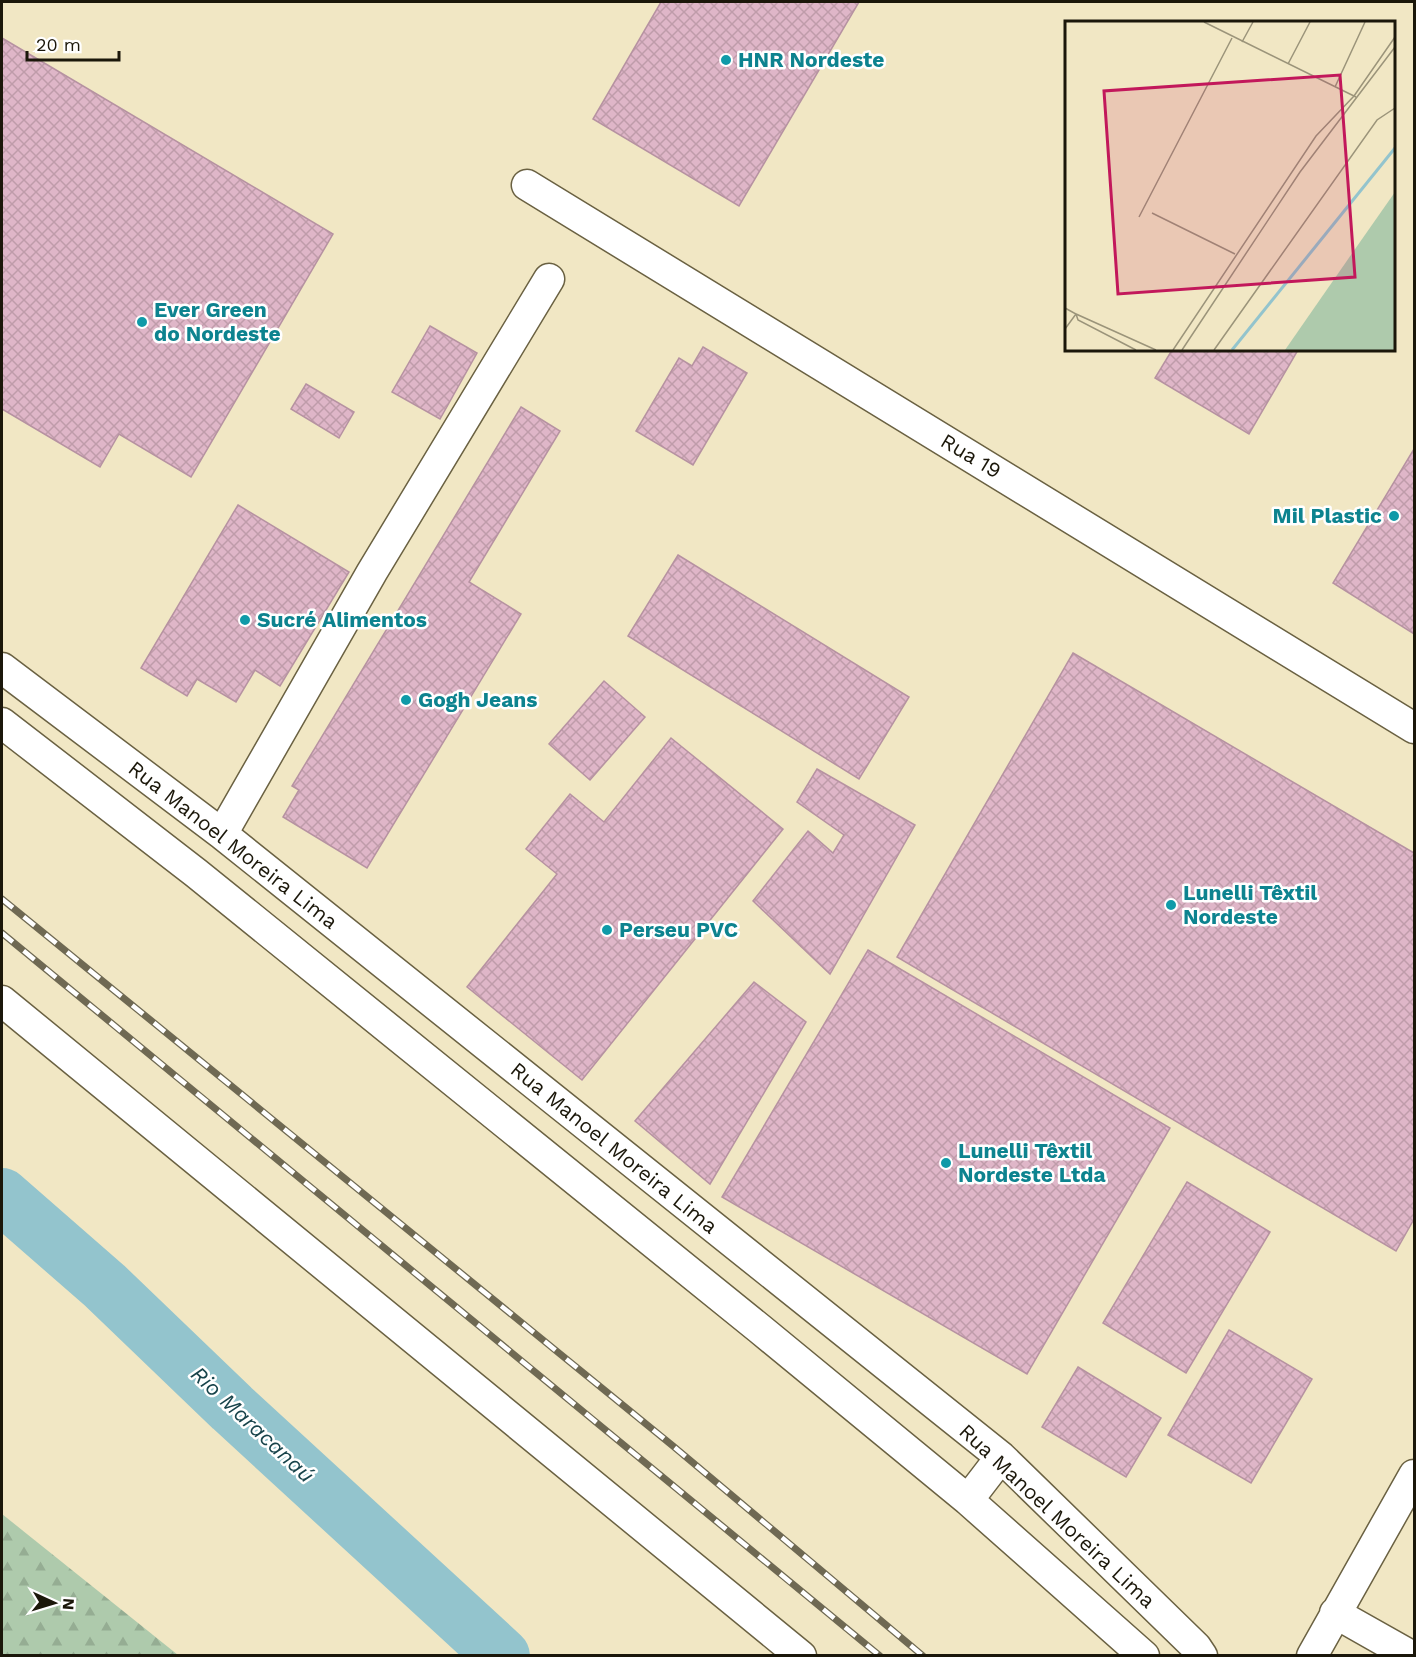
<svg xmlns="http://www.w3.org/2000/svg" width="1416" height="1657" viewBox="0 0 1416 1657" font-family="'Work Sans',sans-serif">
  <defs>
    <pattern id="forest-firs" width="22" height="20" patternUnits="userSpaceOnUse" patternTransform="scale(1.5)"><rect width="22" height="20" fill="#aecaac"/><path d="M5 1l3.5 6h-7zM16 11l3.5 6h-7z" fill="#95ad93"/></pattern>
    <pattern id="building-cross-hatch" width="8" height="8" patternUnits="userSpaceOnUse" patternTransform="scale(1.5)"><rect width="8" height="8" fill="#dfb6c8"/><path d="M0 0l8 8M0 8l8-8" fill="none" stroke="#bf9caa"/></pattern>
  </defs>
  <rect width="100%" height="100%" fill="#f1e7c4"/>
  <path fill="url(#forest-firs)" d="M2,1514L178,1655H2Z"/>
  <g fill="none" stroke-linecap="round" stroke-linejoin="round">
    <path stroke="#93c4cd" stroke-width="56" d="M2,1196L105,1286L232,1408L502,1656"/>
  </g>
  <path fill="url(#building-cross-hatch)" stroke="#b692a1" stroke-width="1.5" d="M661,2H859L739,206L593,119Z
    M2,38L333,234L191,477L119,434L100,467L2,409Z
    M430,326L477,353L440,419L392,392Z
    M703,347L747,373L693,465L636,431L679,358L692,366Z
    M1172,350H1298L1249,434L1155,378Z
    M306,384L354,412L339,438L291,409Z
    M521,407L560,431L469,582L521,614L367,868L283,817L299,790L292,786Z
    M1414,449V634L1333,583Z
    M238,505L349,572L280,686L255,670L236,702L197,679L187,696L141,668Z
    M678,555L909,697L859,779L628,636Z
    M1073,653L1414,853V1219L1396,1251L897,957Z
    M604,681L645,717L590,780L549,744Z
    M671,738L783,829L582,1080L467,987L557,874L526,849L570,794L604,822Z
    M817,769L915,825L830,974L753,901L808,831L833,853L844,835L797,802Z
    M868,950L1170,1128L1027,1374L722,1197Z
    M754,982L806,1022L710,1184L635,1121Z
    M1187,1182L1270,1232L1186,1373L1103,1323Z
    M1229,1330L1312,1379L1251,1483L1168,1435Z
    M1078,1367L1161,1418L1126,1477L1042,1427Z"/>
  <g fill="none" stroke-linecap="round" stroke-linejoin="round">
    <g stroke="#6a6142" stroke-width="33">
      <path id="minor" d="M527,185L1414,728
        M2,668L222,834L1001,1457L1196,1647L1202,1656
        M2,723L196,873L760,1329L968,1500L1144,1656
        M222,834L372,572L549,279
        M2,1001L801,1656
        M968,1500L1001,1457
        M1335,1613L1411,1656
        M1312,1656L1414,1475"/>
    </g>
    <use href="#minor" stroke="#fff" stroke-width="30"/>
    <g stroke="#6f6953" stroke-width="7">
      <path id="rail" d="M2,899L673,1446L923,1656
        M2,933L880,1656"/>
    </g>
    <use href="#rail" stroke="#fff" stroke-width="4.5" stroke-dasharray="14" stroke-linecap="butt"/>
  </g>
  <g fill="#0f9aa8" stroke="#fff" stroke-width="2">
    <circle cx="726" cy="60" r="6"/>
    <circle cx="142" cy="322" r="6"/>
    <circle cx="1394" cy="516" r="6"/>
    <circle cx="245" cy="620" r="6"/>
    <circle cx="406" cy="700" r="6"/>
    <circle cx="1171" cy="905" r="6"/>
    <circle cx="607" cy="930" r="6"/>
    <circle cx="946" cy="1163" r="6"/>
  </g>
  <g text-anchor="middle" stroke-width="5" stroke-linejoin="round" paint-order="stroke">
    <g font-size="21" font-weight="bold" fill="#0d838f" stroke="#fff" text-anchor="start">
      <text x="738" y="67">HNR Nordeste</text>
      <text x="154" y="317">Ever Green<tspan x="154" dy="24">do Nordeste</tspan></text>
      <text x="1382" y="523" text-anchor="end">Mil Plastic</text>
      <text x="257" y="627">Sucré Alimentos</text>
      <text x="418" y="707">Gogh Jeans</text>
      <text x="1183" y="900">Lunelli Têxtil<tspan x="1183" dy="24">Nordeste</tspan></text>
      <text x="619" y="937">Perseu PVC</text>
      <text x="958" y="1158">Lunelli Têxtil<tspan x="958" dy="24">Nordeste Ltda</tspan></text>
    </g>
    <g font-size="21" fill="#1b170a" stroke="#fff">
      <text transform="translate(971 456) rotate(31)" y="7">Rua 19</text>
      <text transform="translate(233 845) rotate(38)" y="7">Rua Manoel Moreira Lima</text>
      <text transform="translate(614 1148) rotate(39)" y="7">Rua Manoel Moreira Lima</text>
      <text transform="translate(1057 1516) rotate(43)" y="7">Rua Manoel Moreira Lima</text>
    </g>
    <g font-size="22" font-style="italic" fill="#18444b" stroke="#fff">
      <text transform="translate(253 1424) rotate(43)" y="8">Rio Maracanaú</text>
    </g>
  </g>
  <g transform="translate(1065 21)">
    <rect width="330" height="330" fill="#f1e7c4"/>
    <path d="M330,171V329H220L288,231Z" fill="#aecaac"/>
    <path fill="none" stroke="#93c4cd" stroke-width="3" d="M167,329L330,127"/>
    <path fill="none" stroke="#9b947a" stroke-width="1.5" d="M139,1L291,76M177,21L188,1M223,43L245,1M270,66L300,1M87,192L170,233M74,196L167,17M0,287L11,293L0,308M71,329L13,299L11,293L91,329M108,329L251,115L289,75L330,16M117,329L235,151L330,26M149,329L312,99L330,87"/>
    <path fill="#c2185b" fill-opacity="0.15" stroke="#c2185b" stroke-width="3" d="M275,54L290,256L53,273L39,70Z"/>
    <rect width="330" height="330" fill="none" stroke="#1b170a" stroke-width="3"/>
  </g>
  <rect width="1416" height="1657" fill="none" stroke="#1b170a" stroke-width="6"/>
  <g transform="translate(54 1603) rotate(94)" stroke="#ffffff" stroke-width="4.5" paint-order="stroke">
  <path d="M0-4.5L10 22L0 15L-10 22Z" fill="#1b170a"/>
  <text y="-9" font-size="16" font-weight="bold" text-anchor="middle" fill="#1b170a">N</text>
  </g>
  <path d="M27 51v9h92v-9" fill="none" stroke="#1b170a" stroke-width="3"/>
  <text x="36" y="51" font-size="18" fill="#1b170a" stroke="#ffffff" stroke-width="4.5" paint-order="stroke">20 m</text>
</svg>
